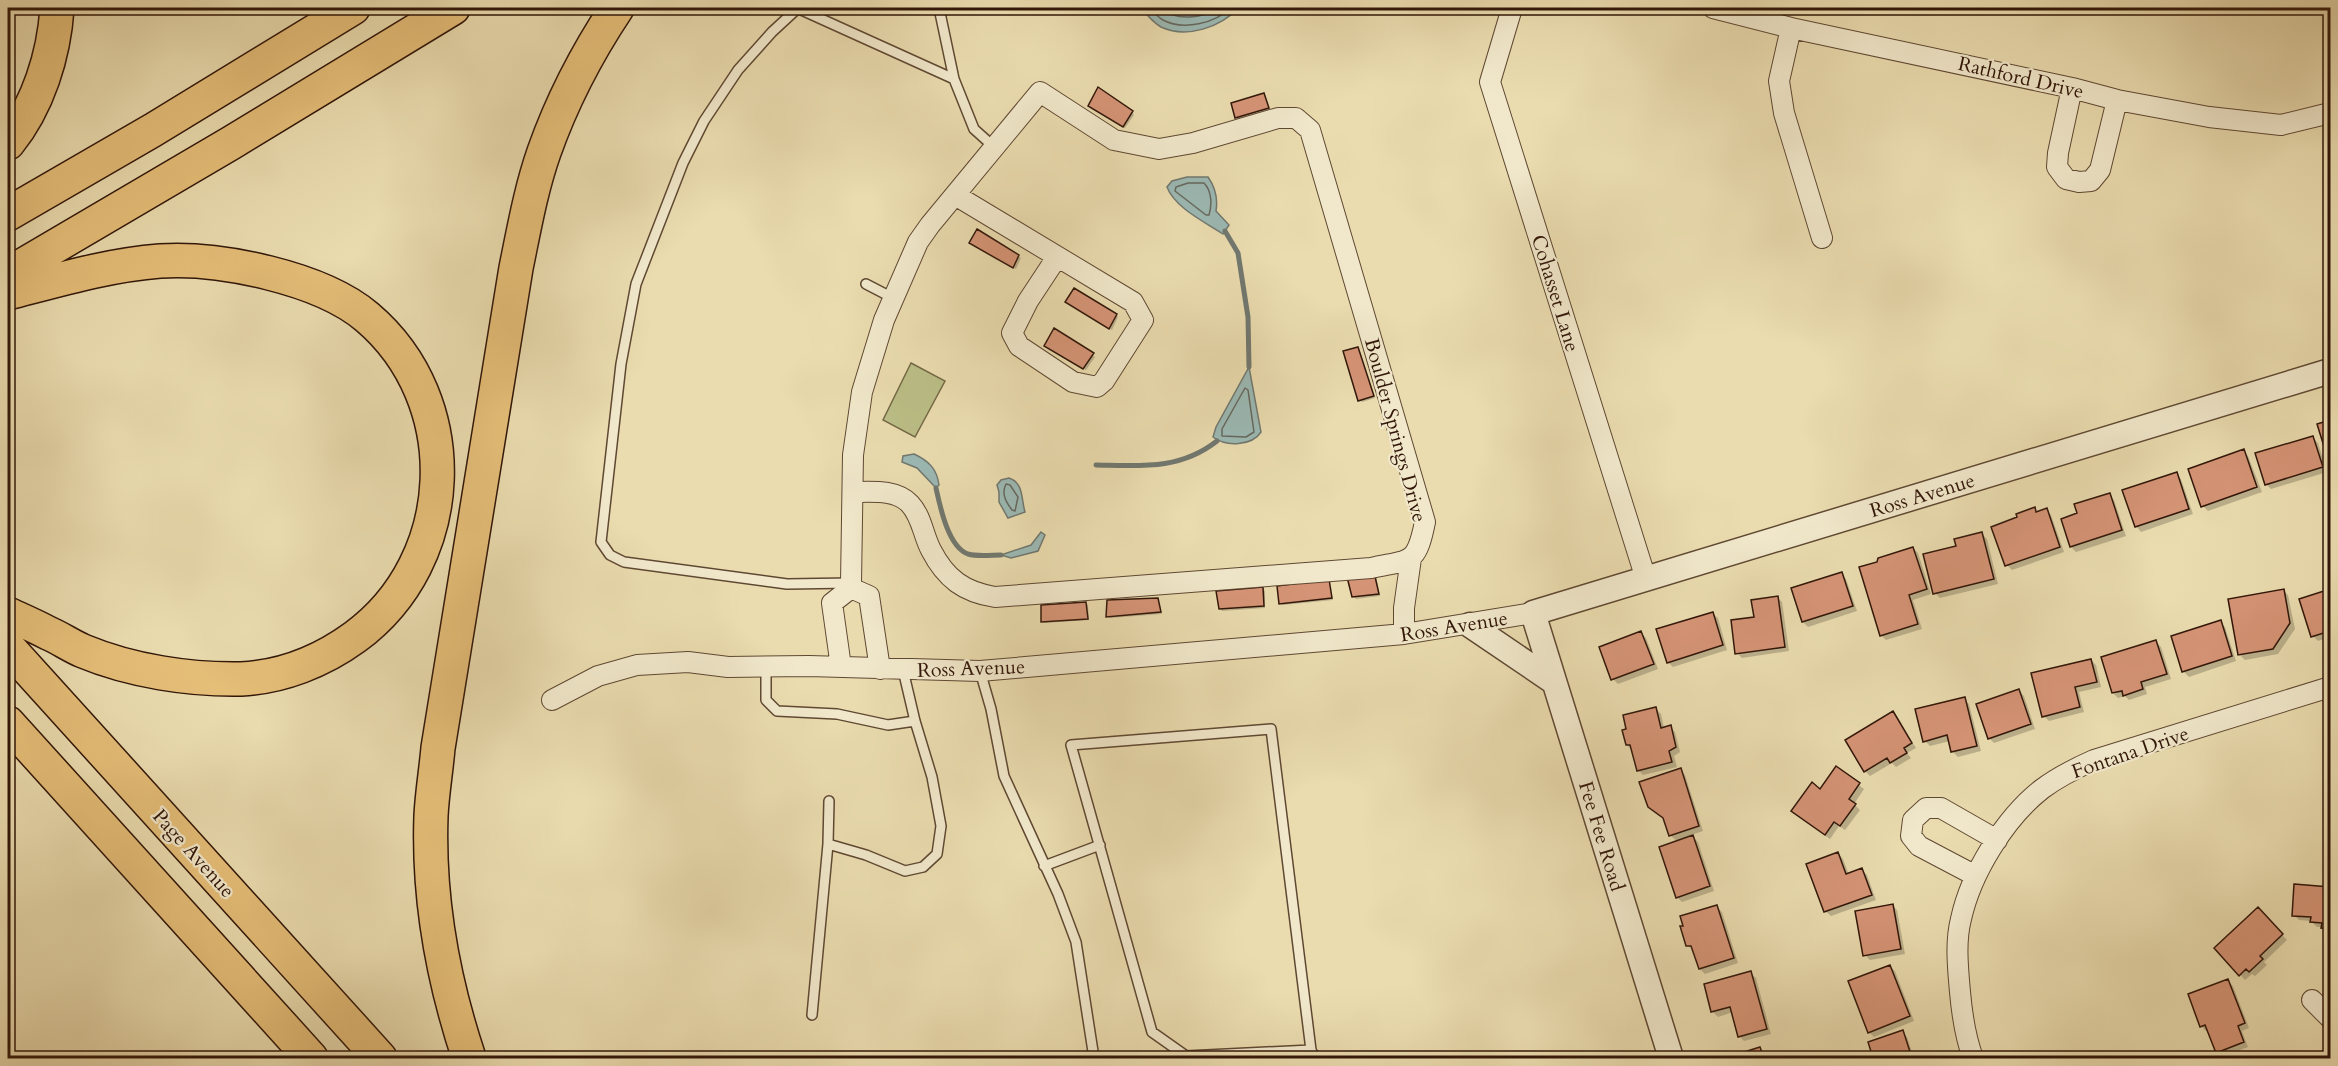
<svg xmlns="http://www.w3.org/2000/svg" width="2338" height="1066" viewBox="0 0 2338 1066" font-family="Cardo,serif">
  <rect width="100%" height="100%" fill="#eadcaf"/>
  <filter id="stains"><feTurbulence type="fractalNoise" baseFrequency=".00333" numOctaves="4"/><feColorMatrix values="0 0 0 0 .2 0 0 0 0 .09 0 0 0 0 .02 0 0 0 .5 -.17"/></filter>
  <radialGradient id="worn" r=".72"><stop offset=".6" stop-color="#630" stop-opacity="0"/><stop offset="1" stop-color="#630" stop-opacity=".3"/></radialGradient>
  <path fill="#bbbf87" stroke="#766a48" stroke-width="1.5" d="M911,363L945,381L915,437L883,420Z"/>
  <path fill="#9bb9b4" stroke="#717870" stroke-width="1.5" d="M1141,8H1238C1221,27 1187,39 1161,27C1154,23 1146,14 1141,8Z
    M1187,177H1208C1215,187 1218,199 1216,211L1229,225L1223,234C1205,222 1175,208 1167,187L1172,181Z
    M1249,367L1261,432C1252,446 1226,447 1213,437L1216,427Z
    M914,454C929,461 937,469 939,485L936,488L917,468L902,462L903,456Z
    M1009,478C1024,483 1021,499 1025,512L1008,518L999,502V492L997,485L1001,480Z
    M1041,532L1045,535L1038,551L1011,558L1001,555L1031,545Z"/>
  <path fill="#0003" d="M1264,95L1270,110L1238,120L1236,118L1233,104Z
    M1089,106L1132,112L1134,115L1125,128Z
    M978,231L1021,258L1016,269L973,245Z
    M1069,304L1116,315L1118,317L1112,330Z
    M1055,330L1095,357L1086,370L1048,347Z
    M1358,349L1375,398L1362,402L1360,400Z
    M2330,422V461L2318,425Z
    M2313,438L2318,443L2327,472L2271,489L2266,484Z
    M2243,451L2248,456L2262,492L2208,511L2203,506Z
    M2176,474L2181,479L2193,514L2141,532L2136,526Z
    M2109,495L2114,500L2126,536L2076,552L2071,547Z
    M2034,509L2038,513L2046,510L2051,515L2064,552L2012,570L2007,565L2019,518Z
    M1982,534L1987,539L1998,584L1940,598L1935,593L1958,547Z
    M1913,548L1918,553L1931,594L1913,600L1922,629L1886,640L1881,635Z
    M1841,574L1846,579L1857,611L1808,627L1803,622Z
    M1376,576L1380,596L1356,599L1354,597Z
    M1329,581L1333,600L1283,605L1281,603Z
    M1263,589L1265,591V608L1222,611L1220,609Z
    M2283,590L2288,595L2295,629L2278,654L2245,660L2240,655Z
    M2330,591V637L2318,641L2313,636L2301,600Z
    M1777,597L1782,602L1789,651L1742,658L1737,653L1755,618Z
    M1158,600L1162,614L1110,618L1108,616Z
    M1086,603L1088,605L1089,620L1044,623L1042,621Z
    M1712,613L1718,618L1727,650L1673,667L1668,662Z
    M2220,622L2225,627L2236,661L2189,677L2184,672L2173,637Z
    M1641,633L1646,638L1658,669L1618,684L1613,679Z
    M2156,642L2161,647L2171,679L2145,687L2147,694L2129,700L2125,696L2118,698L2113,693Z
    M2091,660L2096,665L2101,687L2079,692L2084,712L2049,721L2044,716Z
    M2019,691L2024,696L2035,729L1994,743L1989,738Z
    M1964,699L1969,704L1981,751L1958,757L1953,752L1950,741L1930,746L1925,741Z
    M1656,709L1661,714L1664,728L1670,727L1675,732L1680,752L1674,756L1677,767L1643,775L1638,770L1633,751L1627,745Z
    M1893,713L1916,748L1907,753L1911,758L1896,767L1892,763L1870,776L1865,771Z
    M1836,768L1864,789L1854,804L1860,810L1845,830L1839,826L1830,839L1798,816L1821,791Z
    M1680,770L1685,775L1703,831L1691,835L1698,842L1714,891L1682,902L1677,897L1678,842L1670,835L1665,820L1649,807Z
    M1838,853L1843,859L1849,875L1862,870L1867,875L1876,900L1831,916L1825,911Z
    M2296,886L2330,888V933L2322,927H2317L2311,921L2299,920L2294,915Z
    M1892,905L1897,910L1905,954L1870,960L1865,955Z
    M1717,907L1722,912L1738,963L1705,974L1700,969L1694,950L1687,945Z
    M2258,909L2287,940L2264,962L2267,965L2255,976L2252,974L2245,980L2216,948Z
    M1890,966L1895,971L1914,1021L1874,1037L1869,1032Z
    M1750,973L1756,978L1771,1034L1744,1041L1739,1036L1733,1012L1718,1017L1713,1012L1705,985Z
    M2228,981L2233,986L2249,1028L2242,1031L2248,1047L2222,1057L2217,1052L2209,1030L2206,1031L2201,1026Z
    M1902,1032L1907,1037L1914,1058H1875L1870,1043Z
    M1760,1048L1767,1058H1728Z"/>
  <g fill="none" stroke-linecap="round" stroke-linejoin="round">
    <path stroke="#66685e" stroke-width="1.5" d="M1149,8C1153,12 1158,17 1163,20C1183,31 1216,23 1230,8
      M1159,8C1177,22 1202,18 1220,8
      M1188,183H1204C1212,191 1212,205 1209,215H1206L1175,191L1176,187Z
      M1245,388L1248,390L1254,432L1246,437L1222,436V429Z
      M1006,484L1010,485L1018,497L1015,511L1012,510C1006,502 1001,494 1006,484Z"/>
    <path stroke="#717870" stroke-width="5" d="M1225,231L1238,253L1248,317L1249,367
      M1096,465C1141,466 1180,470 1217,441
      M936,488C940,506 948,547 968,554C978,557 992,555 1001,555"/>
  </g>
  <path fill="#d59476" stroke="#311609" stroke-width="1.5" d="M1098,87L1133,111L1123,127L1088,106Z
    M1264,93L1269,108L1235,118L1231,103Z
    M977,229L1019,255L1013,268L969,243Z
    M1074,288L1117,314L1109,329L1065,302Z
    M1054,328L1094,353L1083,369L1044,346Z
    M1358,347L1374,396L1358,401L1343,351Z
    M2330,420V466L2317,424Z
    M2313,436L2323,467L2265,485L2255,453Z
    M2244,449L2257,487L2201,507L2188,469Z
    M2177,472L2189,509L2135,527L2122,490Z
    M2110,493L2122,530L2070,547L2061,519L2077,513L2074,504Z
    M2035,507L2036,512L2047,508L2060,547L2005,566L1991,527L2017,517L2016,514Z
    M1982,532L1994,579L1933,594L1923,554L1956,546L1954,539Z
    M1913,547L1927,589L1909,595L1918,624L1880,636L1859,567L1877,562L1878,558Z
    M1374,572L1379,594L1352,597L1347,577Z
    M1842,572L1853,606L1802,622L1791,588Z
    M1329,579L1332,598L1279,604L1277,586Z
    M1263,587L1264,606L1219,609L1216,591Z
    M2284,589L2290,623L2273,649L2238,655L2228,599Z
    M2330,589V631L2311,637L2299,599Z
    M1778,596L1785,647L1735,654L1731,620L1754,617L1751,600Z
    M1158,598L1161,612L1106,617L1107,600Z
    M1086,602L1088,619L1041,622V605Z
    M1713,612L1723,645L1667,663L1656,629Z
    M2221,620L2232,656L2182,672L2171,636Z
    M1641,631L1654,664L1611,680L1599,647Z
    M2156,640L2167,674L2141,682L2143,689L2123,696L2122,691L2112,693L2101,657Z
    M2091,659L2097,682L2075,687L2080,707L2042,717L2031,673Z
    M2019,689L2031,724L1988,739L1976,704Z
    M1965,697L1977,746L1951,752L1947,735L1923,742L1915,709Z
    M1656,707L1661,728L1671,725L1676,747L1669,751L1672,762L1637,771L1630,745H1626L1622,730L1626,729L1623,715Z
    M1893,711L1912,743L1904,748L1907,753L1890,763L1887,758L1864,772L1845,740Z
    M1836,766L1860,783L1849,799L1856,804L1840,826L1834,822L1825,835L1791,811L1812,782L1820,789Z
    M1681,768L1699,826L1669,836L1663,818L1648,807L1639,782Z
    M1693,835L1710,886L1676,898L1659,847Z
    M1838,852L1846,874L1862,868L1872,895L1824,912L1806,864Z
    M2294,884L2330,887V929L2321,928L2322,923L2310,922L2311,917L2292,916Z
    M1893,904L1901,949L1863,956L1855,911Z
    M1717,905L1734,958L1699,969L1691,946H1686L1680,926H1683L1680,916Z
    M2258,907L2283,934L2260,956L2263,959L2249,972L2246,969L2239,976L2214,948Z
    M1890,965L1910,1016L1868,1033L1848,981Z
    M1751,971L1767,1029L1738,1037L1730,1007L1711,1012L1704,984Z
    M2228,979L2245,1023L2238,1026L2244,1042L2216,1053L2205,1025L2200,1027L2188,994Z
    M1903,1030L1912,1058H1873L1868,1042Z
    M1760,1047L1764,1058H1725Z"/>
  <g fill="none" stroke-linecap="round" stroke-linejoin="round">
    <g stroke="#5f4832" stroke-width="12">
      <path id="service" d="M797,8L954,79L939,8
        M798,8L772,32L738,70L704,121L683,163L636,284L621,364L601,542L610,555L624,562L787,584L851,583
        M954,79L974,129L994,147
        M866,284L893,298
        M766,666V700L777,711L837,714L888,725L915,721
        M980,671L991,709L1004,776L1058,894L1076,942L1094,1058
        M828,844L866,855L905,871L923,867L937,854L941,826L932,777L915,721L903,670
        M1044,866L1100,845
        M812,1015L828,844L829,801
        M1311,1050L1186,1056L1152,1032L1071,745L1271,729L1311,1050L1315,1058"/>
    </g>
    <g stroke="#5f4832" stroke-width="22">
      <path id="minor" d="M1512,8L1490,82L1646,579
        M1713,8L1791,28L2072,88L2117,100L2209,117L2281,125L2330,113
        M1791,28L1779,81L1784,113L1822,238
        M2072,88L2058,153L2057,167L2066,179L2079,182L2091,181L2100,170L2117,100
        M955,195L1133,302L1143,320L1104,381L1097,387L1073,382L1019,346L1012,333L1028,301L1057,257
        M851,588V583L853,455L862,392L884,320L918,242L930,225L1040,92L1114,140L1159,149L1193,143L1278,118H1296L1310,130L1425,522C1416,566 1411,559 1371,568L995,597C964,592 946,579 931,550C923,535 922,517 910,504C896,489 871,492 853,492
        M851,588L869,596L880,669
        M1404,634V608L1411,558
        M841,667L832,603L851,588
        M552,700L598,676L637,665L688,662L728,667L809,666L980,671L1404,634L1533,613
        M1976,876L1919,846L1911,836L1913,820L1926,808H1941L1997,840
        M2312,1000L2330,1018
        M1973,1058C1965,1036 1962,1015 1960,992C1958,969 1955,942 1961,919C1971,873 2005,818 2042,789C2058,777 2076,768 2094,760L2330,687"/>
    </g>
    <g stroke="#5f4832" stroke-width="27">
      <path id="tertiary" d="M1470,625L1554,682
        M1671,1058L1533,613L2330,371"/>
    </g>
    <g stroke="#311609" stroke-width="36">
      <path id="motorway" d="M8,143C38,106 54,55 57,8
        M8,214L153,130L353,8
        M8,274L231,143L453,8
        M8,293C58,280 108,265 160,261C220,257 321,278 367,317C466,401 459,561 355,637C322,661 282,677 241,679C190,680 131,671 83,651C71,646 60,638 48,633C35,626 21,620 8,614
        M8,647L380,1058
        M8,723L311,1058
        M469,1058C443,980 428,899 431,816C432,794 436,771 438,748L516,268C524,229 531,189 544,152C562,101 587,53 617,8"/>
    </g>
    <use href="#service" stroke="#f1e8cb" stroke-width="9"/>
    <use href="#minor" stroke="#f1e8cb" stroke-width="20"/>
    <use href="#tertiary" stroke="#f1e8cb" stroke-width="24"/>
    <use href="#motorway" stroke="#e5be78" stroke-width="33"/>
  </g>
  <g text-anchor="middle" stroke-width="4.5" stroke-linejoin="round" paint-order="stroke">
    <g font-size="20" fill="#311609" stroke="#f1e8cb">
      <text transform="translate(2021 77) rotate(13)" y="7">Rathford Drive</text>
      <text transform="translate(1556 293) rotate(73)" y="7">Cohasset Lane</text>
      <text transform="translate(1396 430) rotate(75)" y="7">Boulder Springs Drive</text>
      <text transform="translate(1922 495) rotate(-17)" y="7">Ross Avenue</text>
      <text transform="translate(1454 626) rotate(-9)" y="7">Ross Avenue</text>
      <text transform="translate(971 668) rotate(-2)" y="7">Ross Avenue</text>
      <text transform="translate(2130 752) rotate(-19)" y="7">Fontana Drive</text>
      <text transform="translate(1602 836) rotate(73)" y="7">Fee Fee Road</text>
      <text transform="translate(194 853) rotate(48)" y="7">Page Avenue</text>
    </g>
  </g>
  <rect width="2338" height="1066" fill="none" stroke="#eadcaf" stroke-width="30"/>
  <rect x="9" y="9" width="2320" height="1048" fill="none" stroke="#311609" stroke-width="3"/>
  <rect x="15" y="15" width="2308" height="1036" fill="none" stroke="#311609" stroke-width="1.5"/>
  <rect width="100%" height="100%" filter="url(#stains)"/>
  <rect width="100%" height="100%" fill="url(#worn)"/>
</svg>
